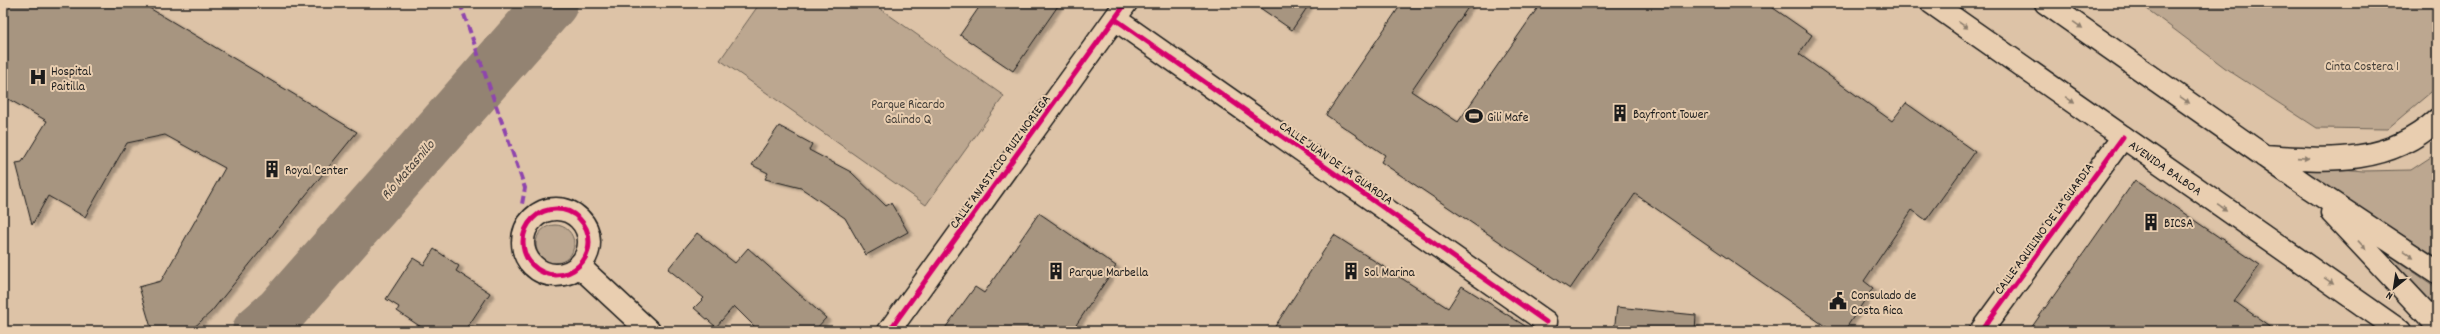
<svg xmlns="http://www.w3.org/2000/svg" width="2440" height="334" viewBox="0 0 2440 334" font-family="Dekko,sans-serif">
  <defs>
    <filter id="shadow"><feDropShadow dx="4.5" dy="2.5" stdDeviation="1" flood-color="#0004"/></filter>
  </defs>
  <rect width="100%" height="100%" fill="#ddc3a7"/>
  <filter id="ink" filterUnits="userSpaceOnUse"><feTurbulence type="fractalNoise" baseFrequency=".025" numOctaves="2"/><feDisplacementMap in="SourceGraphic" scale="8" xChannelSelector="R" yChannelSelector="G"/><feConvolveMatrix kernelMatrix="1 2 1 2 8 2 1 2 1" color-interpolation-filters="sRGB"/></filter>
  <g filter="url(#ink)">
    <path fill="#bca790" stroke="#6c6256" d="M760,3H872L1004,96L926,205L720,60Z
      M2139,3H2437V87L2387,129L2317,128L2228,70Z
      M2437,153V257L2291,164L2363,171L2411,170Z
      M536 244a19 19 0 1 1 38 0a19 19 0 1 1-38 0Z
      M2369,241L2437,288V308Z"/>
    <g fill="none" stroke-linecap="round" stroke-linejoin="round">
      <path stroke="#938372" stroke-width="52" d="M258,331L281,311L552,3"/>
    </g>
    <path fill="#a79580" stroke="#1c1c1c" filter="url(#shadow)" d="M3,3H141L357,132L211,312L190,331H152L139,287L161,281L225,168L165,135L127,143L85,217L48,196L32,225L16,163L22,162L47,121L3,96Z
      M982,3H1060L1013,71L960,35Z
      M1253,3H1310L1292,30Z
      M1402,3H1471L1411,91L1458,122L1541,3H1766L1812,35L1799,54L1892,121L1906,103L1975,152L1926,220L1912,210L1864,281L1873,288L1844,331H1832L1635,194L1570,289L1381,162L1385,155L1326,115Z
      M779,126L812,144L809,150L851,172L886,206L891,203L908,232L866,255L845,218L801,188L765,179L768,173L752,165Z
      M2135,180L2260,265L2234,301L2276,331H2029Z
      M1039,213L1116,266L1072,331H943L975,287L984,293Z
      M697,233L735,263L748,248L826,318L814,331H759L734,306L716,327L694,308L704,298L668,269Z
      M1334,235L1448,308L1462,286L1533,331H1272Z
      M434,249L459,266L456,271L490,293L465,331H427L397,311L399,307L386,299L413,258L424,265Z
      M1617,307L1696,315L1695,331H1614Z"/>
    <g fill="none" stroke-linecap="round" stroke-linejoin="round">
      <g stroke="#1c1c1c" stroke-width="25">
        <path id="minor" d="M1115,19L1546,322
          M523 242a33 33 0 1 1 66 0a33 33 0 1 1-66 0Z
          M579,266L649,331
          M889,331L1126,3"/>
      </g>
      <g stroke="#1c1c1c" stroke-width="25">
        <path id="tertiary" d="M1981,331L2123,137"/>
      </g>
      <g stroke="#1c1c1c" stroke-width="25">
        <path id="primary" d="M1932,3L2400,331"/>
      </g>
      <g stroke="#1c1c1c" stroke-width="25">
        <path id="trunk" d="M2046,3L2307,186L2437,272
          M2264,156C2328,160 2387,166 2437,120
          M2332,213L2437,325"/>
      </g>
      <use href="#minor" stroke="#e9ceb0" stroke-width="22"/>
      <use href="#tertiary" stroke="#e9ceb0" stroke-width="22"/>
      <use href="#primary" stroke="#e9ceb0" stroke-width="22"/>
      <use href="#trunk" stroke="#e9ceb0" stroke-width="22"/>
      <path stroke="#8e44ad" stroke-width="4" stroke-dasharray="8 4" stroke-linecap="butt" d="M460,3L525,188L522,204"/>
      <g stroke="#e9ceb0" stroke-width="8">
        <path id="cycleway" d="M1115,19L1546,322
          M523 242a33 33 0 1 1 66 0a33 33 0 1 1-66 0Z
          M889,331L1126,3
          M1981,331L2123,137"/>
      </g>
      <use href="#cycleway" stroke="#d6006c" stroke-width="5"/>
    </g>
    <defs><path id="oneway-solid" d="M-6-.8H1V-3.2L6.5 0L1 3.2V.8H-6Z"/></defs>
    <g fill="#8d7e6d">
      <use href="#oneway-solid" transform="translate(1963 25) rotate(35)"/>
      <use href="#oneway-solid" transform="translate(2078 25) rotate(35)"/>
      <use href="#oneway-solid" transform="translate(2070 100) rotate(35)"/>
      <use href="#oneway-solid" transform="translate(2185 100) rotate(35)"/>
      <use href="#oneway-solid" transform="translate(2303 158) rotate(4)"/>
      <use href="#oneway-solid" transform="translate(2222 207) rotate(35)"/>
      <use href="#oneway-solid" transform="translate(2362 245) rotate(47)"/>
      <use href="#oneway-solid" transform="translate(2409 254) rotate(34)"/>
      <use href="#oneway-solid" transform="translate(2329 281) rotate(35)"/>
    </g>
  </g>
  <defs>
    <g id="hospital-bare" transform="scale(1.38)"><path d="M-5-5h3v3.5h4V-5h3V5h-3V1.5h-4V5h-3Z" fill="#1c1c1c" stroke="#e9ceb0" stroke-width="2.5" paint-order="stroke"/></g>
    <g id="building-bare" transform="scale(1.38)"><path d="M-4-6H4V6H1V3H-1V6H-4ZM-2.5-4.3h1.7v1.8h-1.7ZM.8-4.3h1.7v1.8H.8ZM-2.5-1h1.7V.8h-1.7ZM.8-1h1.7V.8H.8Z" fill="#1c1c1c" stroke="#e9ceb0" stroke-width="2.5" paint-order="stroke"/></g>
    <g id="stadium-bare" transform="scale(1.38)"><path d="M0-5a6.5 5 0 1 0 0 10a6.5 5 0 1 0 0-10ZM-3.5-1.8h7v3.6h-7Z" fill="#1c1c1c" stroke="#e9ceb0" stroke-width="2.5" paint-order="stroke"/></g>
    <g id="civic-bare" transform="scale(1.38)"><path d="M-.6-6.5H3V-4.5H.6V-3L4-1V1h2V6H-6V1h2V-1L-.6-3ZM-1.2 2.5V6h2.4V2.5Z" fill="#1c1c1c" stroke="#e9ceb0" stroke-width="2.5" paint-order="stroke"/></g>
  </defs>
  <g fill-rule="evenodd">
    <use href="#hospital-bare" x="38" y="77"/>
    <use href="#building-bare" x="1620" y="113"/>
    <use href="#stadium-bare" x="1474" y="116"/>
    <use href="#building-bare" x="272" y="169"/>
    <use href="#building-bare" x="2151" y="222"/>
    <use href="#building-bare" x="1056" y="271"/>
    <use href="#building-bare" x="1351" y="271"/>
    <use href="#civic-bare" x="1838" y="301"/>
  </g>
  <g text-anchor="middle" stroke-width="4" stroke-linejoin="round" paint-order="stroke">
    <g font-size="13" fill="#443f39" stroke="#e9ceb0">
      <text x="2362" y="70">Cinta Costera 1</text>
      <text x="908" y="108">Parque Ricardo<tspan x="908" dy="15">Galindo Q</tspan></text>
    </g>
    <g font-size="13" fill="#1c1c1c" stroke="#e9ceb0" text-anchor="start">
      <text x="51" y="75">Hospital<tspan x="51" dy="15">Paitilla</tspan></text>
      <text x="1633" y="118">Bayfront Tower</text>
      <text x="1487" y="121">Gili Mafe</text>
      <text x="285" y="174">Royal Center</text>
      <text x="2164" y="227">BICSA</text>
      <text x="1069" y="276">Parque Marbella</text>
      <text x="1364" y="276">Sol Marina</text>
      <text x="1851" y="299">Consulado de<tspan x="1851" dy="15">Costa Rica</tspan></text>
    </g>
    <g font-size="13" fill="#1c1c1c" stroke="#e9ceb0">
      <text transform="translate(999 161) rotate(-54)" y="5">CALLE ANASTACIO RUIZ NORIEGA</text>
      <text transform="translate(1337 162) rotate(35)" y="5">CALLE JUAN DE LA GUARDIA</text>
      <text transform="translate(2166 167) rotate(35)" y="5">AVENIDA BALBOA</text>
      <text transform="translate(2043 228) rotate(-54)" y="5">CALLE AQUILINO DE LA GUARDIA</text>
    </g>
    <g font-size="14" font-style="italic" fill="#46403a" stroke="#e9ceb0">
      <text transform="translate(407 169) rotate(-49)" y="5">Río Matasnillo</text>
    </g>
  </g>
  <rect width="2440" height="334" fill="none" stroke="#e9ceb0" stroke-width="16"/>
  <rect x="8" y="8" width="2424" height="318" fill="none" stroke="#1c1c1c" stroke-width="1.5" filter="url(#ink)"/>
  <g transform="translate(2394 288) rotate(210)" stroke="#e9ceb0" stroke-width="3" paint-order="stroke">
  <path d="M0-3L7 15L0 10L-7 15Z" fill="#1c1c1c"/>
  <text y="-6" font-size="11" font-weight="bold" text-anchor="middle" fill="#1c1c1c">N</text>
  </g>
</svg>
